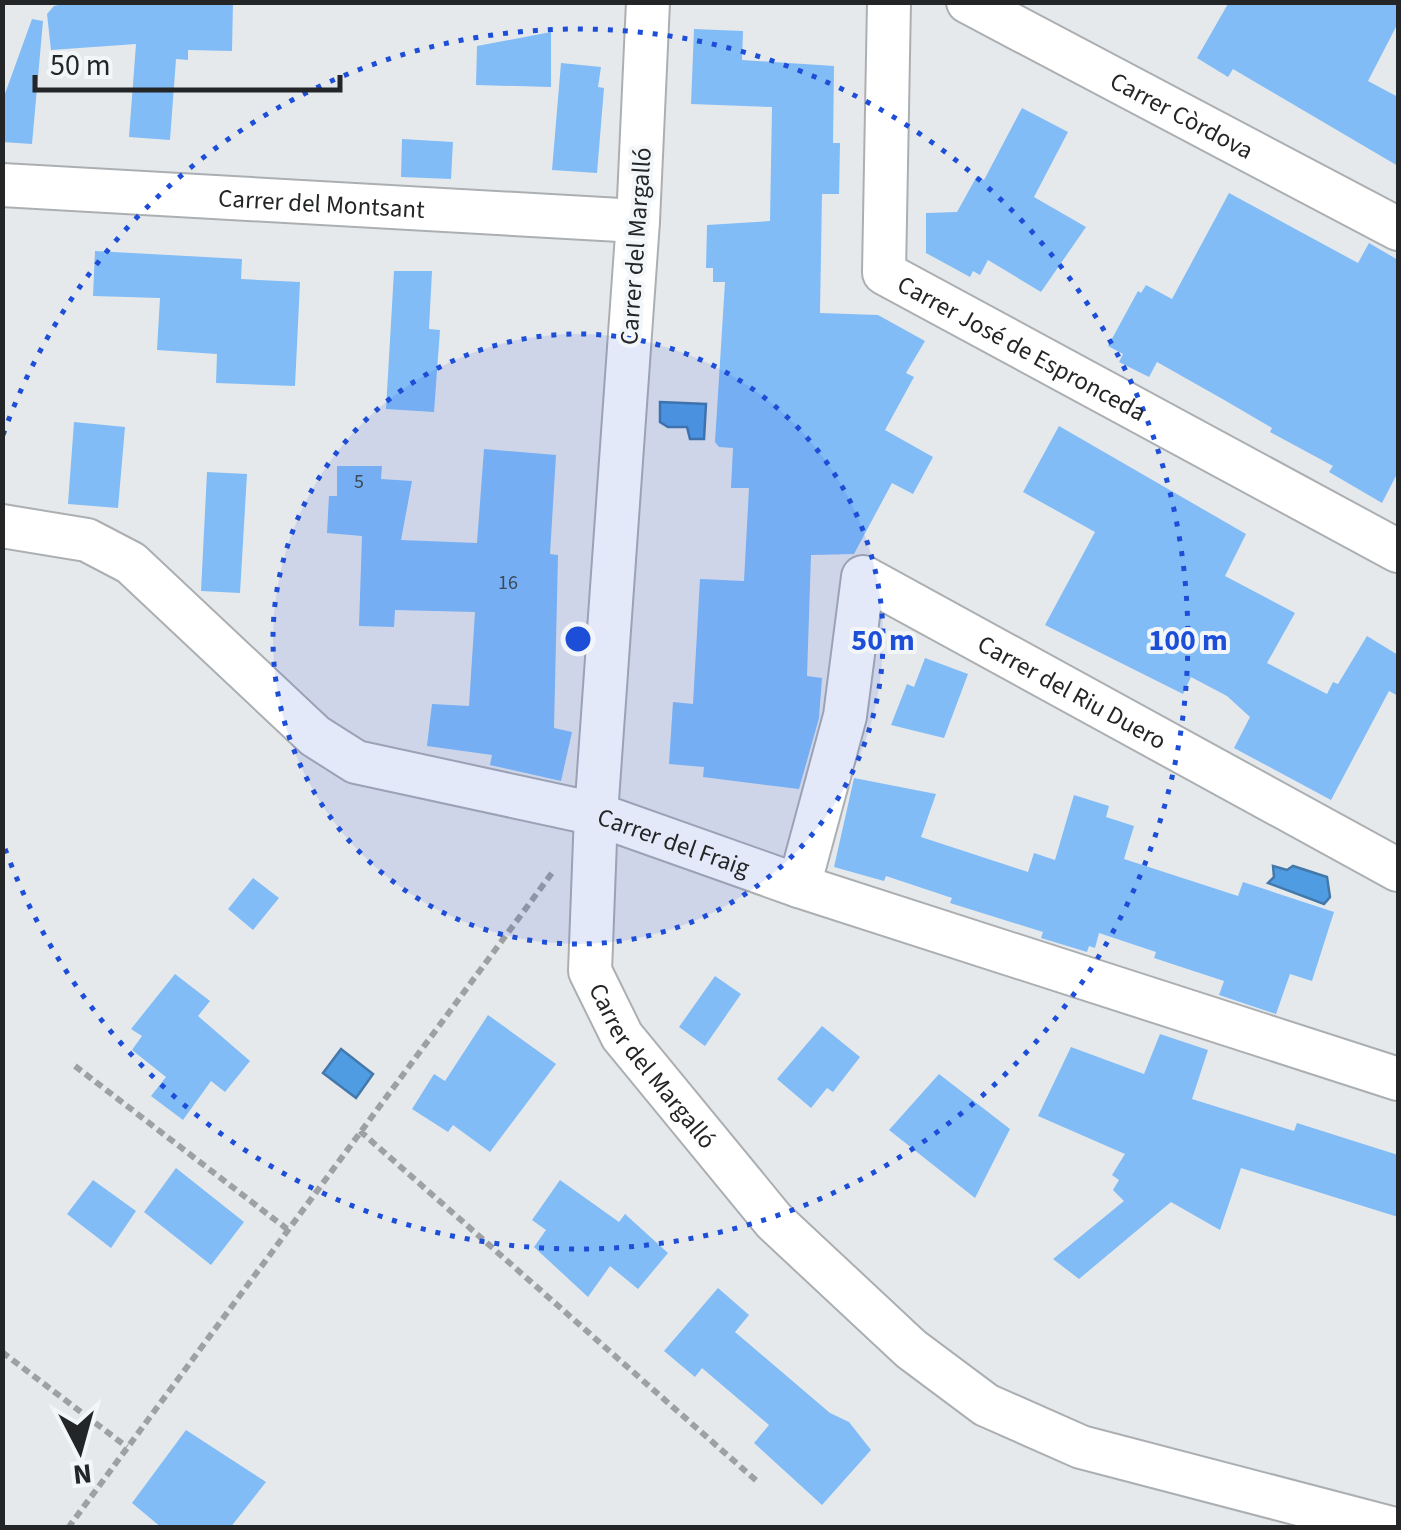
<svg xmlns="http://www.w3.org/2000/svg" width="1401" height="1530" viewBox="0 0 1401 1530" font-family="'Source Sans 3',sans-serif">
  <rect width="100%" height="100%" fill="#e6e9ec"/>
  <path fill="#509ce2" stroke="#4378aa" stroke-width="2.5" d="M660,402L706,404L704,439H690L687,427H668L660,422Z
    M1273,866L1287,870L1293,866L1327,877L1330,897L1324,904L1268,883L1274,877Z
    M341,1049L373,1074L356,1098L323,1073Z"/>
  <path fill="#81bcf6" d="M72,2H233L232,51L188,50V60L176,59L170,140L129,137L136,44L51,50L47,14L54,6Z
    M1229,2H1398V23L1368,81L1398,97V166L1233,69L1228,77L1197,58Z
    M32,19L43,21L32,144L2,142V102Z
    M694,29L743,31L742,60L834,66L833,143H840L839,194H822L820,313L878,315L925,341L906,373L914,377L885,430L933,457L913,494L892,483L854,554L811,555L807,676L822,678L819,718L799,789L703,777L704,767L669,764L673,702L693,704L700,579L744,581L749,488H731L733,448L719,447L715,442L725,282H713V268H706L707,225L770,221L772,107L691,104Z
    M551,32V87L476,85L477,46Z
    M561,63L601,67L598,87L604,88L597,173L552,170Z
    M1022,108L1068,132L1034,197L1086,227L1041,292L988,260L980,275L973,271L970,277L926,253V213L957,212L977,176L984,180Z
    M402,139L453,142L451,179L401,177Z
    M1229,193L1358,263L1369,243L1398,260V472L1382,503L1329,472L1333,466L1270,432L1272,428L1226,401L1157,362L1149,377L1119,362L1123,354L1108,346L1138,291L1141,293L1146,285L1172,299Z
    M95,251L242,259L241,279L300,282L295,386L216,383L217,354L157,350L160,298L93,296Z
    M394,271H432L429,329L440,330L434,412L386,409Z
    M74,422L125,427L118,508L68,504Z
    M1059,426L1246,534L1225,576L1295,613L1267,663L1327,694L1333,682L1338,684L1367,636L1398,655V696L1389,691L1331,800L1234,748L1250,717L1227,696L1191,677L1183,694L1045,625L1095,532L1023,492Z
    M484,449L556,455L550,554L558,555L554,728L572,732L561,781L490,765L492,755L427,746L432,704L469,706L475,612L395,610L394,627L359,626L362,536L327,533L329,496H337V466H382L381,479L412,481L401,540L477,543Z
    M207,472L247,474L240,593L201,591Z
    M925,658L968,674L944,738L891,725L907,684L914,687Z
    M854,778L936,794L921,837L1028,872L1034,853L1055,860L1074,795L1109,806L1106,817L1134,826L1124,859L1238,896L1243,882L1334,912L1312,981L1290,974L1276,1014L1219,995L1224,981L1154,958L1156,952L1099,933L1095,948L1089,946L1087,952L1041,938L1043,932L950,903L952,898L886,876L884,881L834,867Z
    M253,878L279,898L253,930L228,909Z
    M175,974L210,1001L198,1016L250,1061L225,1092L211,1081L183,1120L151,1096L166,1077L132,1050L142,1036L131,1029Z
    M715,976L741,994L705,1046L679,1027Z
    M488,1015L556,1064L490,1152L453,1125L448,1132L412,1109L434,1074L445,1081Z
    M822,1026L860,1057L833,1092L827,1088L811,1108L777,1079Z
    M1160,1034L1208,1050L1192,1099L1294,1131L1297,1123L1398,1155V1217L1241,1168L1220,1230L1171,1202L1079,1279L1053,1259L1124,1201L1113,1190L1119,1180L1112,1175L1125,1154L1038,1116L1071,1047L1144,1074Z
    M939,1074L1010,1129L975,1198L889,1130Z
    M176,1168L244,1222L211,1265L144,1212Z
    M93,1180L136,1211L111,1248L67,1214Z
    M560,1180L619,1222L625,1214L668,1253L638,1289L610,1266L588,1297L534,1247L546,1230L532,1220Z
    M718,1288L749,1315L735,1332L830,1413L849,1422L871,1450L822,1505L754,1443L769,1425L702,1368L695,1377L664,1351Z
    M186,1430L266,1482L230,1528H162L132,1503Z"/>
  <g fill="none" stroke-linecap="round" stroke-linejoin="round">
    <g stroke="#acafb2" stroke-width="46">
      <g id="street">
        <path id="s1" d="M648,2L638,221L596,814L590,971L622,1036L774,1221L911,1349L986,1405L1081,1447L1391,1528"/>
        <path id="s2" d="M889,2L884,273L1398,551"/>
        <path id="s3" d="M968,2L1398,229"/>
        <path id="s4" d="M2,185L638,221"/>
        <path id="s5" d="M2,526L87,540L131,563L315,736L356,762L596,814L799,886L1398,1079"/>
        <path id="s6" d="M799,886L845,716L863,577L1398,870"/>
      </g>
    </g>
    <path stroke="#9ea0a2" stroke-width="6" stroke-dasharray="8 5" stroke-linecap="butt" d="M75,1066L287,1229
      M360,1131L759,1483
      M2,1352L127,1447
      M68,1528L552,873"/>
    <use href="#street" stroke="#fff" stroke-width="42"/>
  </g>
  <circle cx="578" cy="639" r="305" fill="#1d4ed8" fill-opacity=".12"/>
  <g fill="none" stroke="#1d4ed8" stroke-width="5" stroke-dasharray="5 10">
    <circle cx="578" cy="639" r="305"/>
    <path d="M3 435A610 610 0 1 1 3 843"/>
  </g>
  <g text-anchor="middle" stroke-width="8" stroke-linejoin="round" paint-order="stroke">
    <g font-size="20" fill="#3b4b5a">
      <text x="359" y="488">5</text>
      <text x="508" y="589">16</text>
    </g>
    <g font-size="25" fill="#242526" stroke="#f3f6f9">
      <text dy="9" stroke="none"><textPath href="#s3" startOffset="242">Carrer Còrdova</textPath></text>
      <text dy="9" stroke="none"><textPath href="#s4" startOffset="320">Carrer del Montsant</textPath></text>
      <text transform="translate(635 246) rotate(-86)" y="9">Carrer del Margalló</text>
      <text dy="9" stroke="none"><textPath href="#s2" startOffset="428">Carrer José de Espronceda</textPath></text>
      <text dy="9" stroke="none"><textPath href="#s6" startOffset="555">Carrer del Riu Duero</textPath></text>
      <text dy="9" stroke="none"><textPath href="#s5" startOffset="765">Carrer del Fraig</textPath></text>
      <text dy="9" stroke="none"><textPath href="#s1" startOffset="1085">Carrer del Margalló</textPath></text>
    </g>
  </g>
  <circle cx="578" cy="639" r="15" fill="#1d4ed8" stroke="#f3f6f9" stroke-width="5"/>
  <g font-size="30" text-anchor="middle" font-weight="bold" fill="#1d4ed8" stroke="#f3f6f9" stroke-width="8" stroke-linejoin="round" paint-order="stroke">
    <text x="883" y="650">50 m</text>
    <text x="1188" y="650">100 m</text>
  </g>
  <rect width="1401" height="1530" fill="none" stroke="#242526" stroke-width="10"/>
  <g transform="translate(80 1450) rotate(174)" stroke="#f3f6f9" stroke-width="8" paint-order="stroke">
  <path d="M0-8L18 38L0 25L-18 38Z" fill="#242526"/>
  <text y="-15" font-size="28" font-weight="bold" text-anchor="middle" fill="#242526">N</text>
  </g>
  <path d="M35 75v15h305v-15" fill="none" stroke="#242526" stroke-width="5"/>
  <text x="50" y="75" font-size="30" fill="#242526" stroke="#f3f6f9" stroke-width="8" paint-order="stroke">50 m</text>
</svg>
